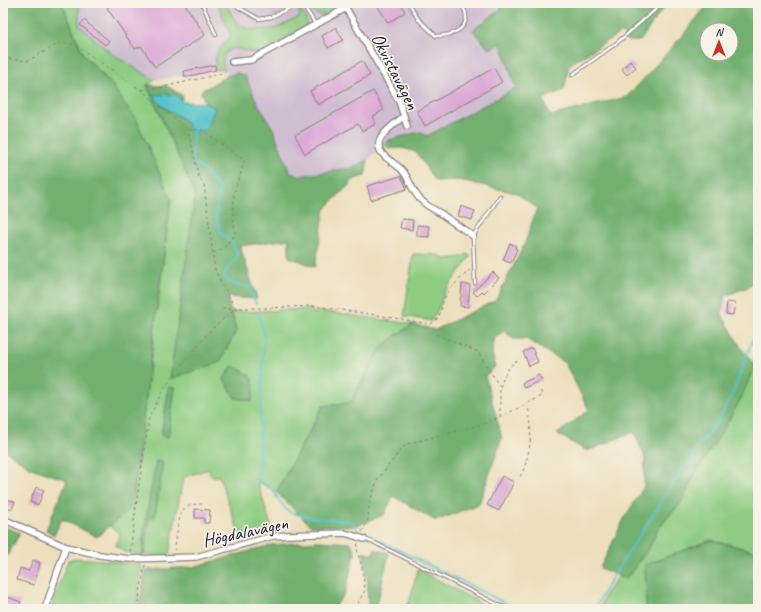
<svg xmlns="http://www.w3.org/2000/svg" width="761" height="612" viewBox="0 0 761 612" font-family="Caveat,sans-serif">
  <rect width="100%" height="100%" fill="#f7f3e8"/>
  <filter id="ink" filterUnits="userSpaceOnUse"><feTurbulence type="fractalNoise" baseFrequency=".025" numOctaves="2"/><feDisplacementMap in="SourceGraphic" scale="8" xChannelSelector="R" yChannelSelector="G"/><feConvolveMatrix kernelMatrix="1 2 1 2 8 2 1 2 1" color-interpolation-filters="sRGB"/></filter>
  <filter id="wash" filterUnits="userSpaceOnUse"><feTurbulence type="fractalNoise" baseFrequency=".012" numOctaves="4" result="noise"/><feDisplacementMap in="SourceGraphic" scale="16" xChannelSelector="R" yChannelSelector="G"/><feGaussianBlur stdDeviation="0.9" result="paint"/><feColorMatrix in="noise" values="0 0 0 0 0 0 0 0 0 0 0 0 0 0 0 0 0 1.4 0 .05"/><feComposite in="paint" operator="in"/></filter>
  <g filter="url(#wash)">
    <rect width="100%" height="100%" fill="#eddfbd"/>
    <path fill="#cfbdd0" d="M79,3H502L501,44L516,88L427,136L389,140L368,160L360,165L352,168L300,176L289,173L273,129L257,102L245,76L237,73L227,76L224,69L155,80L112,54L79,25Z"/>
    <path fill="#8ecc82" stroke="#58775e" d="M62,3H79V25L112,54L155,80L147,85L195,194L191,234L236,331L232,312L312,309L314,314L321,311L413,324L395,336L380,349L350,403L323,406L276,492L257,481L273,532L241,539L219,476L212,477L208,469L183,478L169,555H142L124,552L116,546L120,534L110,526L132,506L171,199L112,85L83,54Z
      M217,3H225L234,19L242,27L254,30L274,29L300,17L299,11L300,10C305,14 307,20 307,25C299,30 266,52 259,53C250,54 238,46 229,50C222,54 222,63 224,69L216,70C214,61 216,52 223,45C226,41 229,40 231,35Z
      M315,3H336C330,15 321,19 311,10V7L316,5Z
      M413,254L439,255L444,259L461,257L468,254L470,257L445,291L438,310L431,321L404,316Z
      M758,358V552L711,540L646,609H600L606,593L619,576L626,579L650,546L657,530L682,501L695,474L741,398Z
      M76,558L101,560L141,565L142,570L136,609H50L67,563L69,560Z
      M418,569L491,609H402L409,603Z"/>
    <path fill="#72b070" stroke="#4a6956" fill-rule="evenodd" d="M3,3H62L83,54L112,85L137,121L171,199L132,506L97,537L62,519L54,535L46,530L67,480L31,468L3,449Z
      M502,3H669L659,14L640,41H627L622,32L569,65L564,90L543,99L550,116L626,97L641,82L683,35L709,3H758V283L725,296L722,315L742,349L755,365L741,398L722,432L695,474L682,501L657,530L650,546L626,579L600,568L625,517L644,487L645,457L634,432L587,451L557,434L589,410L565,363L526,339H513L504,331L495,337L492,353L495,367L485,376L502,438L479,504L436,521L393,496L384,515L356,526H311L276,492L323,406L350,403L380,349L395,336L413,324L435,330L496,300L525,243L537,208L516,193L459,180L435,181L416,152L402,148L388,149L385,144L389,140L420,132L427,136L516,88L501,44L489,49L473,30L501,9ZM707,30H731V54H707Z
      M237,73L245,76L257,102L273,129L290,173L300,176L352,168L368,160L365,176L355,179L325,209L315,267L289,257V239L240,246L257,299L227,297L236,331L220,362L170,379L195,194L147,85L167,86L183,96L181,101L161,106C174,113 186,119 192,132L215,108L205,103L201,91L227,76Z
      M232,366C251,373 257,379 252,401L235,398L224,379Z
      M169,387L175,388L168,438L161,435Z
      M156,461L163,463L155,517L149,518L144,555H142L144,529Z
      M3,526L20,533L3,564Z
      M711,540L758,552V609H646L645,565Z
      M317,541L351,543L355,553L345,593L333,609H138L146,570L193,567L271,545Z
      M375,549L389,553L376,609H368C368,589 368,571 363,552L372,555Z"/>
    <path fill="#56c4ca" stroke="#3c7382" d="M175,94L183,102L205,103L215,108L206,130L191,132C185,114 173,116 161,105C158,103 156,98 153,95Z"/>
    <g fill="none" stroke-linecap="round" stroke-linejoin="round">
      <path stroke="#56c4ca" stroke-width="2" d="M193,131V161L205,171L220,189L216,208L217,220L221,233L231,241L238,256C232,264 224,269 225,279L234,284L250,288L256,304
        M259,315L264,335L258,480C277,488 274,498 287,510C296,518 339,520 352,521L358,531
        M364,533L517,609
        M595,609L607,586L680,473L690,460L700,443L718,422L733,393L758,325"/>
    </g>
    <g id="blocks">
      <path fill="#dba9d6" d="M114,3H184L205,35L155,67L141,46L135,49L107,8Z
        M376,3H400L405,12L388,23Z
        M84,20L109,41L105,45L80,25Z
        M336,27L343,40L328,48L322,36Z
        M362,61L370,75L318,105L310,91Z
        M630,61L636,67L627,75L622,69Z
        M215,65L216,70L185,77L184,71Z
        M494,68L502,82L425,126L417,111Z
        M373,91L384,110L372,117L376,124L362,131L358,124L305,154L295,135Z
        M401,176L407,189L371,200L367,186Z
        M461,206L475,211L472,220L458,216Z
        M402,219L413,220L412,230L400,228Z
        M417,225L429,226V237L417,236Z
        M510,243L516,246L515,248L517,249L511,263L503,260Z
        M493,272L499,278L484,293L482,291L477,296L473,292Z
        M462,284L470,285L468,307L460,306Z
        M727,302L735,303L733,315L726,314Z
        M532,348L538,362L529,366L523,352Z
        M539,375L542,380L524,388L522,383Z
        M502,476L514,482L499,511L487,505Z
        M36,487L44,490L38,505L30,502Z
        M4,498L15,502L12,509L3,506Z
        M195,509L210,510L209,523H204V518H195Z
        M33,560L40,563L34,585L17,580L20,568L29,571Z
        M8,597L21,602L18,609H10L11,606L5,604Z"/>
    </g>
  </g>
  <g filter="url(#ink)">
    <use href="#blocks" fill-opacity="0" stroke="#88807c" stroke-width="1"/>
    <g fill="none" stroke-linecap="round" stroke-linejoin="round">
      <g stroke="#88807c" stroke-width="4.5">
        <path id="service" d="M202,3L216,35
          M236,3L238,7L259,19L271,17L300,3
          M299,3L307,11L316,25
          M409,3L418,19L436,36C449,36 471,30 465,11C464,9 462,5 460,3
          M572,75L618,42L663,3
          M475,283L473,236L500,196
          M364,539L375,543L507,609"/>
      </g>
      <g stroke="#88807c" stroke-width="8">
        <path id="minor" d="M343,3L399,101L407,126
          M232,62L251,60L346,8
          M404,116C397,122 380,134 379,143C377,156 395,162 402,170C410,179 411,190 420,199C425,205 433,209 440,213C451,221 462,228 473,236
          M3,519L66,547L100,555L129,559L196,557L273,536L288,535L345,533L364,539
          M45,609L66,547"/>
      </g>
      <path stroke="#88807c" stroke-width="1" stroke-dasharray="3 3" stroke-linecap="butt" d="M3,58L27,61L60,43L74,44L141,90L188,130L199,177L204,185L215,270L235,308L209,332L186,360L164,388L149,418L139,484L130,552
        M142,90L159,88L224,73L228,68
        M189,130L201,129L245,161L234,192L233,211L235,234L224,248L213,253
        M222,308H268L312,306L377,315L430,324C443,319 440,305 446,295C450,288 463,276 470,270
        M436,334L478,352L500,387V416
        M500,387C504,377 507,366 517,361
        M528,403L542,396L540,388
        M362,532L368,520L369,504L378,479L399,452L407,444L487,423L527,404C534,427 531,457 519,479
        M175,551C175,542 177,534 178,525C182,507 185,504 204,504
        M137,609L145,565
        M355,609L365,590L362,567L357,550L358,543"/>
      <use href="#service" stroke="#fff" stroke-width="2.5"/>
      <use href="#minor" stroke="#fff" stroke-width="5.5"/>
    </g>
  </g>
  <g text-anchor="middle" stroke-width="3.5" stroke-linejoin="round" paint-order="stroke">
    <g font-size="19" fill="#22223b" stroke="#f7f3e8">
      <text transform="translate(396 71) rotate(63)" y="7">Okvistavägen</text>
      <text transform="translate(245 531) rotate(-12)" y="7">Högdalavägen</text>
    </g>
  </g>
  <rect width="761" height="612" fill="none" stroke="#f7f3e8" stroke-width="16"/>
  <g transform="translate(719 42)"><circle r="19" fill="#f7f3e8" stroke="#a29fa3"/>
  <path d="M0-3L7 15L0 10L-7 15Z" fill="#c8321e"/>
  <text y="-6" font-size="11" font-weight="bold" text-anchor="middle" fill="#22223b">N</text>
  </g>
</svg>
